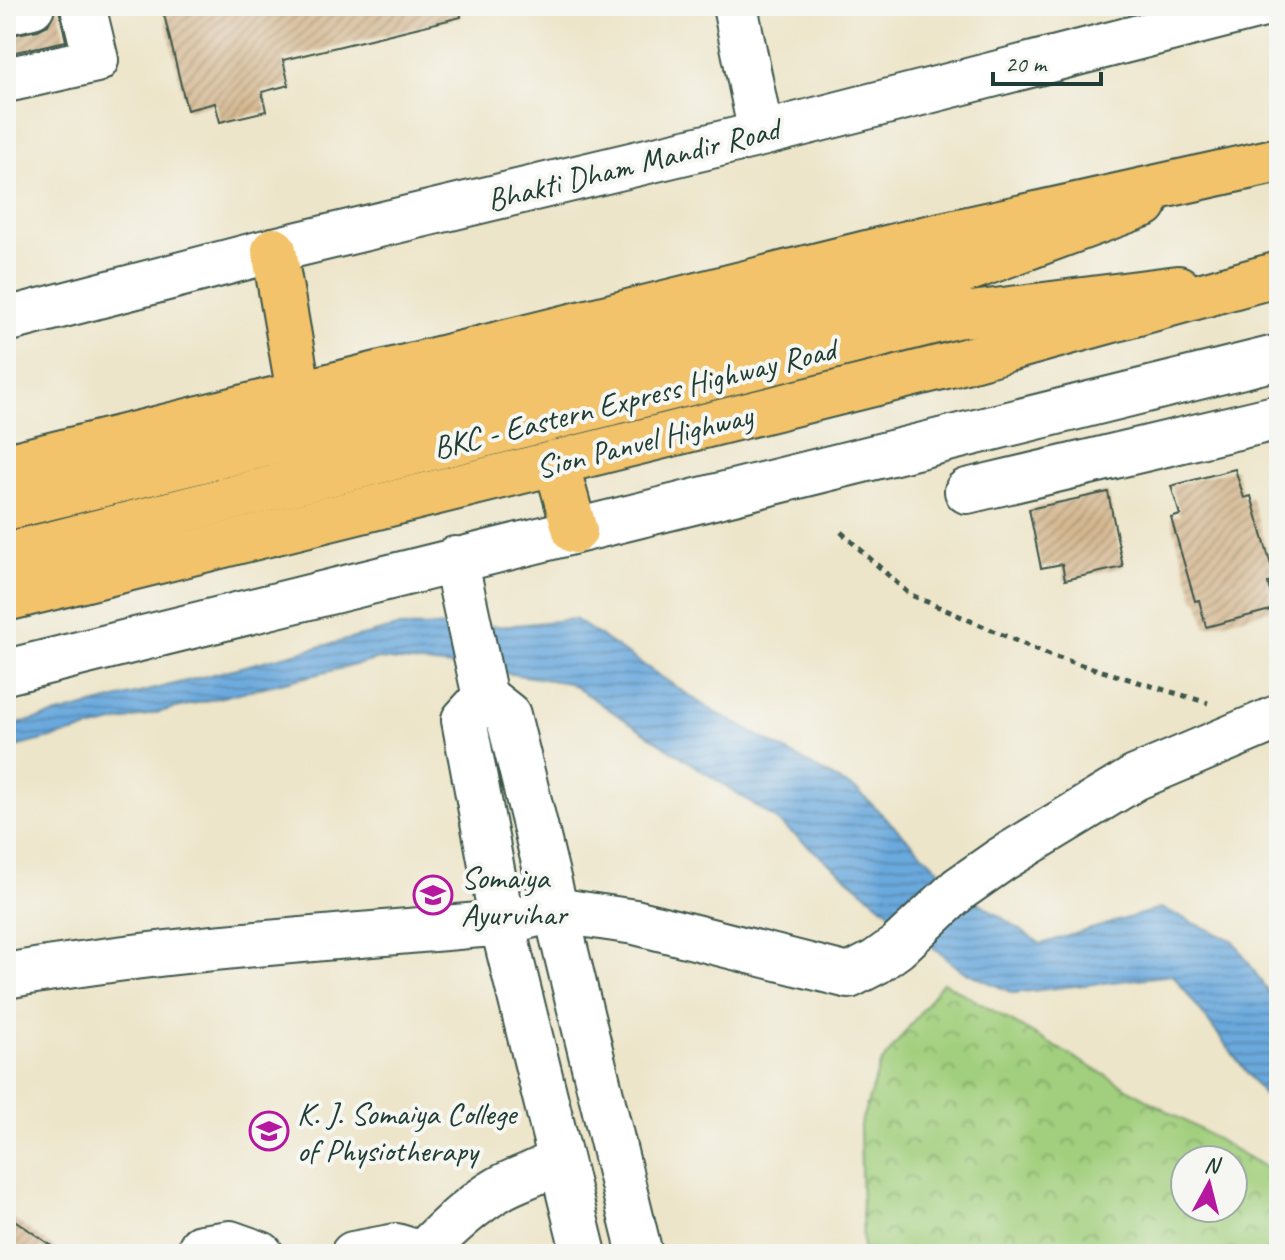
<svg xmlns="http://www.w3.org/2000/svg" width="1285" height="1260" viewBox="0 0 1285 1260" font-family="Caveat,sans-serif">
  <defs>
    <pattern id="park-crowns" width="20" height="18" patternUnits="userSpaceOnUse" patternTransform="scale(2)"><rect width="20" height="18" fill="#a2cf7d"/><path d="M2 6a3 3 0 1 1 6 0M12 15a3 3 0 1 1 6 0" fill="none" stroke="#83a967"/></pattern>
    <pattern id="water-rules" width="6" height="5" patternUnits="userSpaceOnUse" patternTransform="scale(2)"><rect width="6" height="5" fill="#6ba9dd"/><path d="M0 2.5h6" fill="none" stroke="#578bb4"/></pattern>
    <pattern id="building-hatch" width="6" height="6" patternUnits="userSpaceOnUse" patternTransform="scale(2)"><rect width="6" height="6" fill="#d5b891"/><path d="M-1 1l2-2M0 6l6-6M5 7l2-2" fill="none" stroke="#ac9777"/></pattern>
  </defs>
  <rect width="100%" height="100%" fill="#f6f6f2"/>
  <filter id="ink" filterUnits="userSpaceOnUse"><feTurbulence type="fractalNoise" baseFrequency=".0125" numOctaves="2"/><feDisplacementMap in="SourceGraphic" scale="16" xChannelSelector="R" yChannelSelector="G"/><feConvolveMatrix kernelMatrix="1 2 1 2 8 2 1 2 1" color-interpolation-filters="sRGB"/></filter>
  <filter id="wash" filterUnits="userSpaceOnUse"><feTurbulence type="fractalNoise" baseFrequency=".006" numOctaves="4" result="noise"/><feDisplacementMap in="SourceGraphic" scale="32" xChannelSelector="R" yChannelSelector="G"/><feGaussianBlur stdDeviation="1.8" result="paint"/><feColorMatrix in="noise" values="0 0 0 0 0 0 0 0 0 0 0 0 0 0 0 0 0 1.4 0 .05"/><feComposite in="paint" operator="in"/></filter>
  <g filter="url(#wash)">
    <rect width="100%" height="100%" fill="#ede5c9"/>
    <path fill="url(#park-crowns)" stroke="#608658" stroke-width="2" fill-rule="evenodd" d="M943,982L1279,1175V1254H863L860,1125L880,1065ZM1185,1160H1233V1208H1185Z"/>
    <path fill="url(#water-rules)" stroke="#457388" stroke-width="2" d="M575,619L708,708L858,791L959,889L1041,944L1161,908L1234,941L1279,1008V1115L1173,975L1013,993L961,970L770,815L569,683L466,667L380,659L6,749V727L397,627L505,626Z"/>
    <g id="blocks">
      <path fill="url(#building-hatch)" d="M162,6H460L461,17L283,60L289,85L262,92L266,111L220,122L215,103L187,110Z
        M56,9H59L66,41L6,54V36L38,30L48,25Z
        M1235,469L1244,498L1251,496L1271,565L1276,581L1268,583L1274,609L1206,627L1199,600L1195,601L1171,518L1180,515L1171,486Z
        M1108,492L1123,567L1065,580L1062,564L1041,568L1029,509Z
        M6,1214L63,1254H6Z"/>
    </g>
  </g>
  <g filter="url(#ink)">
    <use href="#blocks" fill-opacity="0" stroke="#3e564a" stroke-width="2"/>
    <g fill="none" stroke-linecap="round" stroke-linejoin="round">
      <g stroke="#3e564a" stroke-width="48">
        <path id="minor" d="M735,6L761,134
          M6,12L32,6
          M6,80L96,60L83,6
          M6,320L274,250L761,134L1260,6
          M967,491L1279,417
          M455,559L485,697L508,715L640,1254
          M6,672L1279,357
          M485,697L464,720L502,923L584,1254
          M6,976C169,947 336,938 502,923L554,910L635,922L849,976L876,962L897,947L959,889L1002,859L1135,778L1279,717
          M198,1254L201,1247L230,1243L261,1254
          M353,1254L396,1246L422,1254
          M422,1254C445,1230 470,1206 499,1189C519,1177 540,1174 560,1158"/>
      </g>
      <g stroke="#3e564a" stroke-width="48">
        <path id="major" d="M6,508L944,278L1145,204
          M6,555L956,316L1178,288"/>
      </g>
      <g stroke="#3e564a" stroke-width="48">
        <path id="highway" d="M274,250L299,393
          M556,462L575,531
          M6,466L919,240L1279,160
          M6,599L950,365L1279,274"/>
      </g>
      <path stroke="#3e564a" stroke-width="5" stroke-dasharray="6 6" stroke-linecap="butt" d="M841,532L909,594L1049,655L1208,703"/>
      <use href="#minor" stroke="#fff" stroke-width="44"/>
      <use href="#major" stroke="#f2c36a" stroke-width="44"/>
      <use href="#highway" stroke="#f2c36a" stroke-width="44"/>
    </g>
  </g>
  <defs>
    <g id="university-ring" transform="scale(2)"><circle r="9.5" fill="#f6f6f2" stroke="#b5179e" stroke-width="1.5"/><path d="M0-5L7-2L0 1L-7-2ZM-4 1L0 2.5L4 1V4Q0 6-4 4Z" fill="#b5179e"/></g>
  </defs>
  <g fill-rule="evenodd">
    <use href="#university-ring" x="433" y="895"/>
    <use href="#university-ring" x="269" y="1131"/>
  </g>
  <g text-anchor="middle" stroke-width="8" stroke-linejoin="round" paint-order="stroke">
    <g font-size="32" fill="#1f3d34" stroke="#f6f6f2">
      <text transform="translate(633 164) rotate(-14)" y="11">Bhakti Dham Mandir Road</text>
      <text transform="translate(634 398) rotate(-14)" y="11">BKC - Eastern Express Highway Road</text>
      <text transform="translate(644 441) rotate(-14)" y="11">Sion Panvel Highway</text>
    </g>
    <g font-size="32" fill="#1f3d34" stroke="#f6f6f2" text-anchor="start">
      <text x="461" y="888">Somaiya<tspan x="461" dy="37">Ayurvihar</tspan></text>
      <text x="297" y="1124">K. J. Somaiya College<tspan x="297" dy="37">of Physiotherapy</tspan></text>
    </g>
  </g>
  <rect width="1285" height="1260" fill="none" stroke="#f6f6f2" stroke-width="32"/>
  <g transform="translate(1209 1184) rotate(7)"><circle r="38" fill="#f6f6f2" stroke="#a0aca6" stroke-width="2"/>
  <path d="M0-6L14 30L0 20L-14 30Z" fill="#b5179e"/>
  <text y="-12" font-size="22" font-weight="bold" text-anchor="middle" fill="#1f3d34">N</text>
  </g>
  <path d="M993 72v12h108v-12" fill="none" stroke="#1f3d34" stroke-width="4"/>
  <text x="1005" y="72" font-size="24" fill="#1f3d34" stroke="#f6f6f2" stroke-width="6" paint-order="stroke">20 m</text>
</svg>
